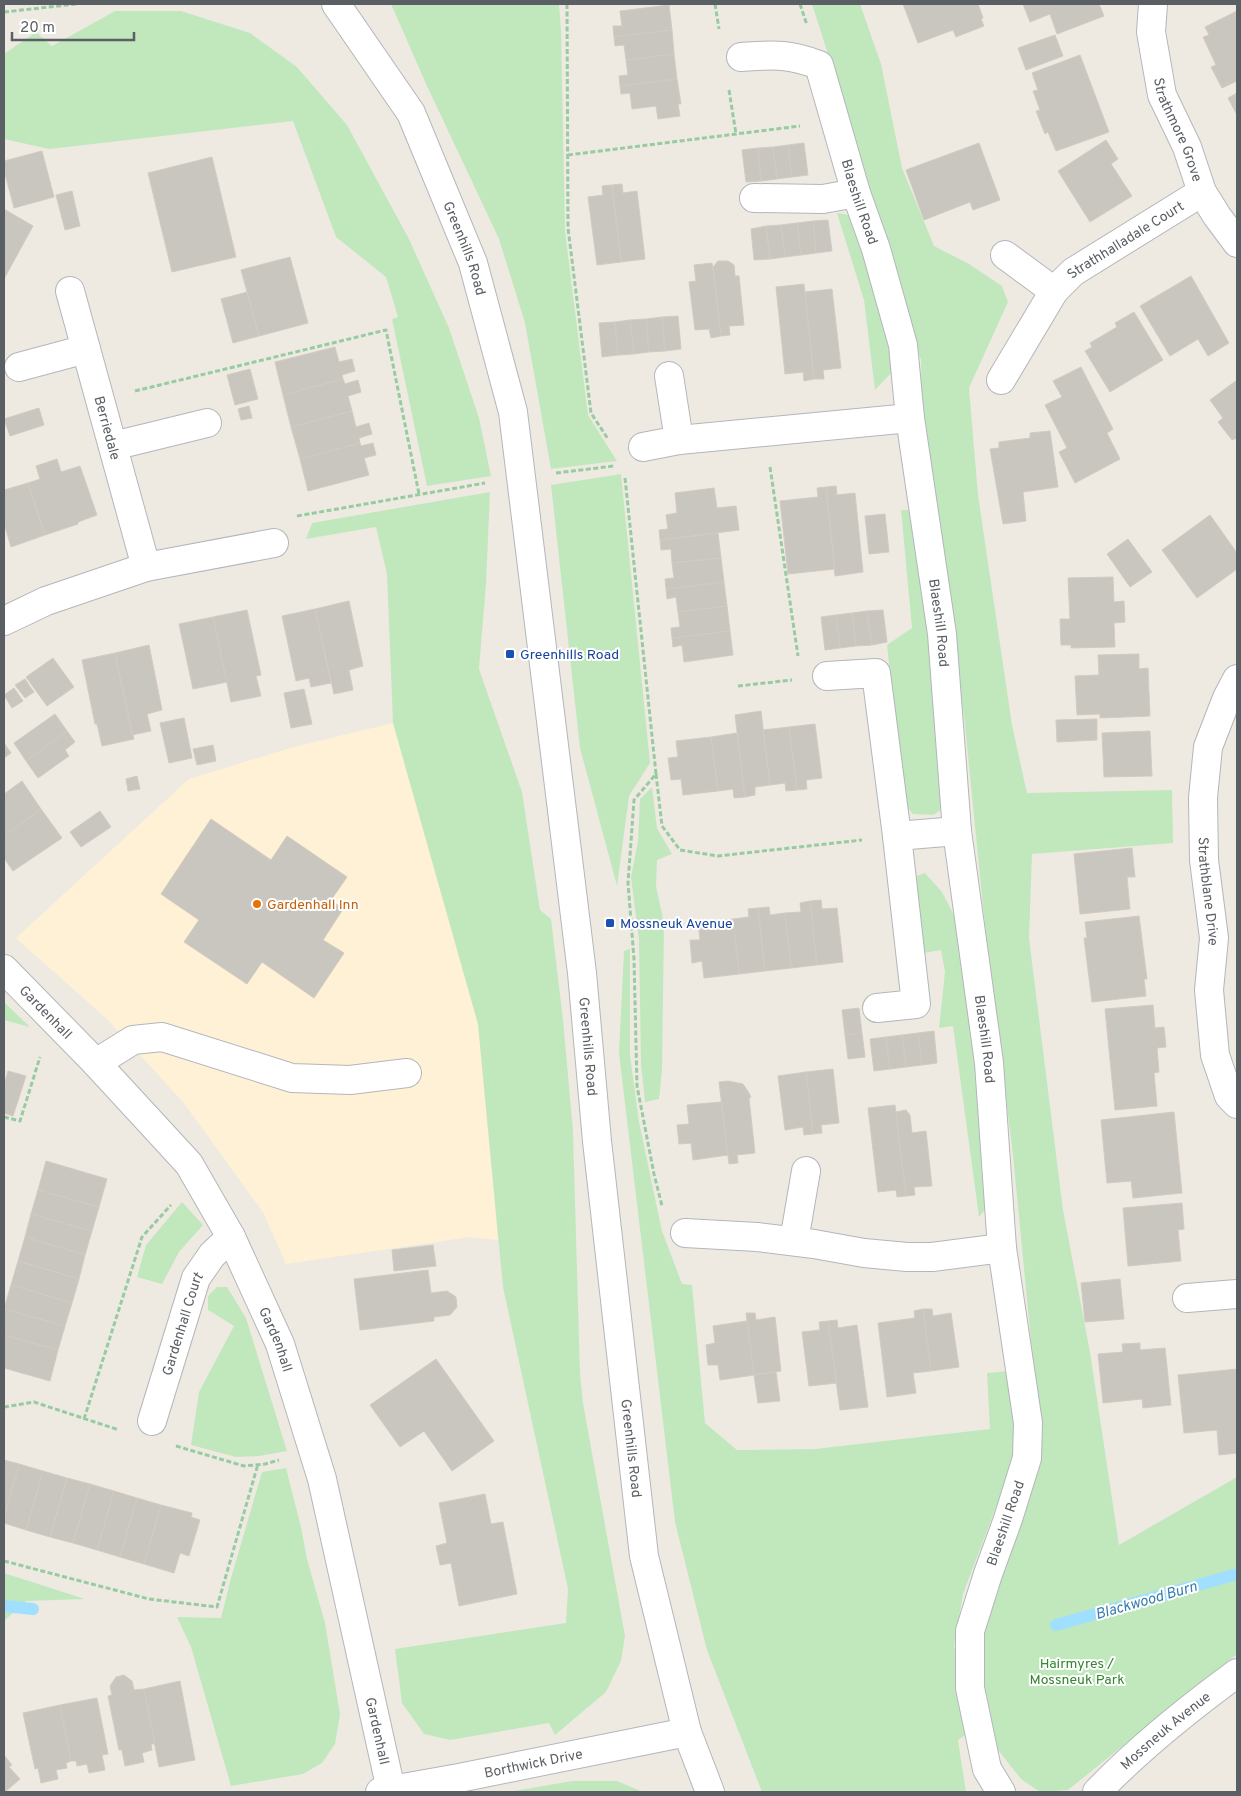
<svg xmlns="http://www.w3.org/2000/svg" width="1241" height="1796" viewBox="0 0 1241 1796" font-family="Overpass,sans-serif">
  <rect width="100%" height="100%" fill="#eeeae2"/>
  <path fill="#fff1d6" d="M393,723L478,1024L498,1240L470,1237L286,1264L263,1212L183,1102L108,1020L16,938L189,779L294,747Z"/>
  <path fill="#c1e8bd" d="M391,4H559L561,30L565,231L588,415L617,461L551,469L525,323L499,239L427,86Z
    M812,4H860L881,64L902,168L934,246L969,264L1002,286L1008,302L969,388L978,495L1012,725L1027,793L1172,790L1173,843L1032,854L1029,938L1063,1210L1090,1352L1119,1545L1237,1477V1654L1068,1790L1040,1792L1021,1779L998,1750L979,1692L978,1658L988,1600L1041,1444L1013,1155L986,936L964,716L922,437L921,360L862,161Z
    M115,11H181L250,33L297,67L347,125L409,239L449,328L479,418L491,476L427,486L392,319L398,317L386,277L336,237L293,121L49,149L4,139V54L36,32L52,46Z
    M837,213L854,216L892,360L891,373L875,390L864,300Z
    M621,474L650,763L629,796L617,886L580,748L551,485Z
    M490,492L486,584L479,669L522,792L540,910L551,919L563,1020L573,1131L580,1374L583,1403L625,1636L621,1661L606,1692L555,1735L549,1723L450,1740L424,1734L402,1703L395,1649L566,1623L568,1589L503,1287L478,1024L393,723L387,574L376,527L306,539L312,523Z
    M901,510H913L930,624L946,807L933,815L913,814L904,803L887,645L912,628Z
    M652,787L657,828L672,854L657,860L656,886L664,923L662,1070L659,1099L645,1102L641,1064L639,940L631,877L638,841L640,799Z
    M925,873L942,892L964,935L988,1206L979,1217L953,1026L939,1028L945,972L941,950L924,953L914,877Z
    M630,949V1055L639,1122L662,1231L682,1284L692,1285L705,1423L737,1450L815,1449L990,1429L987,1373L1010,1371L1015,1444L1007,1478L963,1594L954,1645L968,1733L958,1740L966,1792H762L707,1650L675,1522L619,1053L624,951Z
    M4,1002L30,1027L4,1020Z
    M182,1202L203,1225L179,1252L162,1284L137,1277L146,1245Z
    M217,1287H227L246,1318L287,1451L259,1456L236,1457L191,1445L199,1392L234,1326L208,1310V1296Z
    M286,1468L301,1527L307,1559L325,1623L340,1714L335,1744L322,1763L303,1774L231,1786L191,1647L177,1617L221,1618L231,1578L262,1472Z
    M4,1573L85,1599L26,1601L4,1621Z
    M572,1781H617L643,1792H508Z"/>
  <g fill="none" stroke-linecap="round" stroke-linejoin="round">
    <path stroke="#a1dfff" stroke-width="12" d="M4,1606L33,1609
      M1056,1625L1237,1574"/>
  </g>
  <path fill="#c9c5bf" stroke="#d3cbc0" d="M903,4H978L983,18L981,19L984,26L956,37L953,30L918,43Z
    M1023,4H1099L1104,16L1057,34L1050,14L1030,22Z
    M669,5L672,30L614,37L613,26H622L620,11Z
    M1237,11V81L1222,88L1211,67L1216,65L1203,37L1209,35L1205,27Z
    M672,30L674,54L626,60L624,45L615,46L614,37Z
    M1055,35L1063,56L1026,70L1018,48Z
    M674,54L677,79L620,86L619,76L628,75L626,60Z
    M1080,55L1109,132L1056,151L1048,132L1045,134L1036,111L1040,110L1033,91L1038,90L1032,73Z
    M677,79L681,104H678L680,116L658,119L656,106L632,109L630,93L621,94L620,86Z
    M1237,93V115L1228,98Z
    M1106,140L1118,159L1111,164L1132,196L1090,222L1058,171Z
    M804,143L808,175L792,177L788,145Z
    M979,143L1000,200L973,210L970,202L924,220L906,170Z
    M788,145L792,177L777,179L773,147Z
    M773,147L777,179L761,181L758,148Z
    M758,148L761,181L746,182L742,150Z
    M42,151L54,197L14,208L4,170V161Z
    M212,157L236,257L172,272L148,173Z
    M622,184L623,193L637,191L645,259L621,262L612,185Z
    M612,185L621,262L597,265L588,197L603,195L602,186Z
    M72,191L80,226L65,230L56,195Z
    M4,209L33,226L4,279Z
    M828,220L832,251L816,253L813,221Z
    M813,221L816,253L801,255L797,223Z
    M797,223L801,255L785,257L781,225Z
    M781,225L785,257L770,259L766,226Z
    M766,226L770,259L754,260L751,229Z
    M290,257L308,323L259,336L241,270Z
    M718,261H728L734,265L735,276H739L744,325L729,326L730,335L721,336L713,267Z
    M712,263L721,336L711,338L709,329L695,330L689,282L696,281L694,265Z
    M1191,276L1229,343L1208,356L1198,339L1170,356L1140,306Z
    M804,284L814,379L804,381L803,372L785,374L776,287Z
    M832,289L841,368L823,370L824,379H814L805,292Z
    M247,292L259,336L233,343L221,299Z
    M1134,312L1163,360L1110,392L1085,351L1092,347L1090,343L1117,327L1115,323Z
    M678,316L681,349L665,351L662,317Z
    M662,317L665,351L649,352L646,319Z
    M646,319L649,352L634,354L630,320Z
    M630,320L634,354L618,355L615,322Z
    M615,322L618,355L602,357L599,323Z
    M335,347L339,362L352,359L355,371L342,375L343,379L283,395L275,362Z
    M1081,367L1113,429L1107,433L1120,459L1075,483L1059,452L1067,448L1045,405L1062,397L1053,381Z
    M250,369L258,399L235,405L227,375Z
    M343,379L345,384L358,380L361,392L348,396L352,411L291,427L283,395Z
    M1237,380V438L1232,440L1218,422L1223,418L1210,400Z
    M249,406L252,418L241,420L238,409Z
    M39,408L44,425L10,436L4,419Z
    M352,411L356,427L369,423L372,434L359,438L360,443L300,459L291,427Z
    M1050,431L1058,487L1023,492L1026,521L1003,524L990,449L999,448V442L1030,438V433Z
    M360,443L361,446L373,443L376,455L364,458L369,475L308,491L300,459Z
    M57,459L61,472L80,466L97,515L78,522V524L45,535L28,483L40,479L36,466Z
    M28,483L45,535L11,547L4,523V490Z
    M836,486L837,495L855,493L863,572L835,576L826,487Z
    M826,487L835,569L788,574L780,501L818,497L817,488Z
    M714,488L717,508L736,506L739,530L660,540L659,530L668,529L666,515L677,513L675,493Z
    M885,514L889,552L869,554L865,516Z
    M1210,515L1237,553V569L1197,598L1162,550Z
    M718,533L721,558L672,563L671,549L661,550L660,540Z
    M1128,539L1152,572L1130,587L1107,554Z
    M721,558L724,582L666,589L665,579L674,578L672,563Z
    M1113,577L1114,602L1124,601L1125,622L1114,623L1115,647L1071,648V645H1061L1060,619H1070L1068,578Z
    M724,582L727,606L678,612L676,597L667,599L666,589Z
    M349,601L363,666L349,670L353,690L334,694L315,609Z
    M727,606L730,631L672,638L671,628L680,627L678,612Z
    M315,609L331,683L311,687L309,678L296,681L282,616Z
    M247,610L261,675L256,676L261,696L231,702L213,617Z
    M883,610L887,642L872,645L867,611Z
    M867,611L872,645L856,646L852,613Z
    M852,613L856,646L840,648L836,615Z
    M836,615L840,648L825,650L821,617Z
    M213,617L227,682L193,689L179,624Z
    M730,631L733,655L684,662L682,645L673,647L672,638Z
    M149,645L162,710L147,714L151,731L132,735L115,653Z
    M115,653L134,739L102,746L97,724H95L82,660Z
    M1139,654V669L1148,668L1150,716L1100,718V714L1077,715L1075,676L1099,675L1098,655Z
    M53,658L74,687L47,706L26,677Z
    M25,679L34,692L25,698L15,685Z
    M14,688L23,701L12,708L4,695Z
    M304,689L312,724L291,728L284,693Z
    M761,711L770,785L755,787V795L745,797L735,715Z
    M55,714L67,731L26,761L14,743Z
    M184,718L192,758L169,763L160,723Z
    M1097,719V740L1057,742L1056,720Z
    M815,724L822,778L806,780L807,789L797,790L789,727Z
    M789,727L797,790L786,791L785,783L770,785L763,730Z
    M67,731L75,742L65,750L69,756L38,778L26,761Z
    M1150,731L1152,776L1104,777L1102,733Z
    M737,733L745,797L734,798L733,789L718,791L711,737Z
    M711,737L718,791L683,795L681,779L671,780L668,758L678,757L676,741Z
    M4,743L11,753L4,758Z
    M213,745L216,761L197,765L193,749Z
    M137,776L140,789L128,791L126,779Z
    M22,781L41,809L4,836V794Z
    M41,809L62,838L13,871L4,858V836Z
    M100,811L111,827L81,847L70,832Z
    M211,819L271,860L287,836L347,877L331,900L343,909L323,940L344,953L314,998L262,962L247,984L184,942L199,920L161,894Z
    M1132,848L1135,877H1127L1130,909L1080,914L1074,854Z
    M821,900L822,909L837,908L843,962L817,965L810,901Z
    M810,901L817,965L791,968L785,913L801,912L800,903Z
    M769,907L770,915L785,913L791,968L765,971L758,908Z
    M758,908L765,971L739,974L733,919L749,917L748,909Z
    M1139,916L1147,979H1144L1146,996L1092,1002L1084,938H1087L1085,922Z
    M733,919L739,974L704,978L702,961L692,963L690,940H700L698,923Z
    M1153,1005L1155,1028L1164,1027L1166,1047L1157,1048L1159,1072L1154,1073L1157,1106L1115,1110L1105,1009Z
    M859,1008L862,1033L845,1035L842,1010Z
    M934,1031L937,1063L922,1065L918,1033Z
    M862,1033L865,1057L848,1059L845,1035Z
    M918,1033L922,1065L906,1067L902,1035Z
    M902,1035L906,1067L890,1069L886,1037Z
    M886,1037L890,1069L874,1071L870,1039Z
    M833,1069L839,1123L821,1125L822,1133L813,1134L806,1072Z
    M8,1071L26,1076L13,1116L4,1113V1085Z
    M806,1072L813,1134L804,1135L803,1127L785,1130L778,1076Z
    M728,1081L743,1084L749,1093L751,1097L749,1098L755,1153L737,1155L738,1163L729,1164L719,1082Z
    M721,1102L728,1155L693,1160L691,1143L679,1144L677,1125L689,1124L687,1105Z
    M895,1105L906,1196L897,1197L896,1190L878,1192L868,1108Z
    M906,1110L910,1115L912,1133L926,1131L932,1186L914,1187L915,1195L906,1196L896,1112Z
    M1174,1112L1182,1193L1133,1198L1131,1181L1107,1183L1101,1120Z
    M46,1161L107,1179L99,1207L38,1190Z
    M38,1190L99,1207L92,1231L31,1214Z
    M1182,1203L1184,1229L1178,1230L1181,1261L1128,1266L1123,1208Z
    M31,1214L92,1231L85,1255L25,1237Z
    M25,1237L85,1255L79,1279L18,1261Z
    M433,1245L436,1266L394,1271L392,1250Z
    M18,1261L79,1279L72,1303L11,1285Z
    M428,1270L431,1293L447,1291L456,1297L457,1307L450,1315L434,1317V1321L360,1330L354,1279Z
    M1120,1279L1124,1319L1085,1322L1081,1283Z
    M11,1285L72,1303L65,1326L4,1309Z
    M4,1309L65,1326L58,1350L4,1335Z
    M923,1309L931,1371L913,1373L916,1393L887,1397L878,1323L915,1318L914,1311Z
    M923,1309H932L933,1316L951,1313L959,1367L931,1371Z
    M746,1313H755L756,1320L775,1317L781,1371L754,1375Z
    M837,1320L838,1328L857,1325L868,1407L840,1410L828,1321Z
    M747,1321L754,1375L720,1380L718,1365H708L706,1345L715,1343L713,1326Z
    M828,1321L837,1383L809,1386L802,1332L820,1330L819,1322Z
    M4,1335L58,1350L50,1381L4,1368Z
    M1140,1343V1350L1165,1348L1171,1405L1143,1408L1142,1399L1103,1403L1098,1354L1123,1352L1122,1344Z
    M436,1359L494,1441L452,1471L424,1431L400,1447L370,1405Z
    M1237,1369V1453L1219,1455L1217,1430L1184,1433L1178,1375Z
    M776,1372L780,1401L758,1403L754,1375Z
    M4,1460L19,1464L4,1518Z
    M19,1464L43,1471L26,1530L4,1523V1518Z
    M43,1471L67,1478L50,1537L26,1530Z
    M67,1478L90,1484L73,1543L50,1537Z
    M90,1484L114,1491L97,1550L73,1543Z
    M114,1491L137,1498L120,1557L97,1550Z
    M485,1494L491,1524L503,1522L517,1594L459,1606L451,1563L440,1565L436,1546L447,1543L439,1503Z
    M137,1498L161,1505L144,1564L120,1557Z
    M161,1505L192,1513L191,1517L200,1520L189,1556L180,1553L174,1573L144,1564Z
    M124,1675L132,1681L134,1690L144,1689L155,1744H151L152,1750L142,1753L144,1762L125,1766L122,1750H119L108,1696L112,1695L110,1686L116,1677Z
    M180,1681L195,1760L159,1767L144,1689Z
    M97,1698L108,1754L102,1755L105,1770L89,1773L87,1764L77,1766L76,1761H71L60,1705Z
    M60,1705L71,1761L66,1763L67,1768L56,1770L58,1779L41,1783L38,1768L35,1769L23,1713Z
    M4,1755L12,1765L9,1767L20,1779L5,1792Z"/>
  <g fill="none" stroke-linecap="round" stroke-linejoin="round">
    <g stroke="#b3b6ba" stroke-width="30">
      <g id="minor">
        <path id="s1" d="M336,4L411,113L473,263L513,412L582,973L597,1141L644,1556L687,1732L710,1792"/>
        <path id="s2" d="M1153,4L1151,32L1162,95L1187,147L1202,192L1217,216L1237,243"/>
        <path id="s3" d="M741,57C774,55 787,53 819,65L856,193L876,249L903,345L910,418L942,634L957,831L989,1063L1002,1248L1028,1423L1027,1458L1008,1519L988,1574L970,1631V1688L987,1769L1001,1792"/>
        <path d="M754,198L823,199L856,193"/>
        <path d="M1005,255L1054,291"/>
        <path id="s4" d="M70,291L146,567"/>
        <path d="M19,367L86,349"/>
        <path d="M669,376L679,440"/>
        <path id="s5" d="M1001,380L1054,291L1073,272L1202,192"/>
        <path d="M113,446L207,423"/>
        <path d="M643,447L679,440L910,418"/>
        <path d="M4,621L46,601L146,567L274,543"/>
        <path d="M827,676L876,673L897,836L916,1004L877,1008"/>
        <path id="s6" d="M1237,679L1227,698L1208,747L1203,798L1204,860L1214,938L1209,990L1215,1055L1229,1096L1237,1104"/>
        <path d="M897,836L957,831"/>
        <path id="s7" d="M4,969L96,1063L189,1164L231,1237L280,1344L322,1479L391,1790"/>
        <path d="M96,1063L133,1040L162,1037L292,1078L350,1080L407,1073"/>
        <path d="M685,1233L757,1237L814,1244L864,1253L907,1257H932L1002,1248"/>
        <path d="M794,1241L806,1171"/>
        <path d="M1187,1298L1237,1294"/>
        <path id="s8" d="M152,1421L196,1278L212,1255L231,1237"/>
        <path id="s9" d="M380,1792L459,1778L687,1732"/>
        <path id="s10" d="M1097,1792C1139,1748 1188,1709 1237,1673"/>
      </g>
    </g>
    <path stroke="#97cba1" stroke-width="3" stroke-dasharray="5 2.5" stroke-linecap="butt" d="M567,4L568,228L591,413L608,439
      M715,4L719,29
      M800,4L807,25
      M4,12L76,4
      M729,90L736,134
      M568,155L800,126
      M135,391L386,330L419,494
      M770,467L798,656
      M556,473L614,466
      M625,478L656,774L634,800L628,883L634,959L637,1086L654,1174L662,1206
      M297,516L485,483
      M738,686L792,680
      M656,774L662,826L680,850L718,856L862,840
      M4,1117L20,1121L40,1057
      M4,1407L34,1402L119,1430
      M84,1419L142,1237L171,1205
      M176,1446L244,1466L265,1464L279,1460
      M4,1561L149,1599L217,1607L258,1464"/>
    <use href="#minor" stroke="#fff" stroke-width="28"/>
  </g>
  <g fill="#1a4fb4" stroke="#fff" stroke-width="2">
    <rect x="505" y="649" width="10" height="10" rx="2.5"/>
    <rect x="605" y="918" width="10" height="10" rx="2.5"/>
  </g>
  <circle fill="#e8710a" stroke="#fff" stroke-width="2" cx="257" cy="904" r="5"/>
  <g text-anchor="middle" stroke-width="4" stroke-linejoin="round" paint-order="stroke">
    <g font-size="14" fill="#5a5f64" stroke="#fff">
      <text dy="5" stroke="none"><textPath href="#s2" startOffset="130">Strathmore Grove</textPath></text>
      <text dy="5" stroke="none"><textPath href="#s3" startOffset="222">Blaeshill Road</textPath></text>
      <text dy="5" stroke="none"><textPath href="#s5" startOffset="192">Strathhalladale Court</textPath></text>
      <text dy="5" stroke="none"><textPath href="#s1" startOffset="278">Greenhills Road</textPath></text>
      <text dy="5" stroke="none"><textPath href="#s4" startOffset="142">Berriedale</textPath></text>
      <text dy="5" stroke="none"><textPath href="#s3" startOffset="652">Blaeshill Road</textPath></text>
      <text dy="5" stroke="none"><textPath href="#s6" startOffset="219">Strathblane Drive</textPath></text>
      <text dy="5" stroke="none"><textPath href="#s7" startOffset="60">Gardenhall</textPath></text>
      <text dy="5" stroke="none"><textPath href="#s3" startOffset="1071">Blaeshill Road</textPath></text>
      <text dy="5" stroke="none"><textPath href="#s1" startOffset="1088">Greenhills Road</textPath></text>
      <text dy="5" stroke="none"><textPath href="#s8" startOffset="102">Gardenhall Court</textPath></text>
      <text dy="5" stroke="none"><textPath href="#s7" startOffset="465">Gardenhall</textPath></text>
      <text dy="5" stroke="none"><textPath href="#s1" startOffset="1492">Greenhills Road</textPath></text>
      <text transform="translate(1005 1523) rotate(-71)" y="5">Blaeshill Road</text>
      <text dy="5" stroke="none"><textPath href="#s10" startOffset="92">Mossneuk Avenue</textPath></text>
      <text dy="5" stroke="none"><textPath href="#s7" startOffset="870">Gardenhall</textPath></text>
      <text dy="5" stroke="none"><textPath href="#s9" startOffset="156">Borthwick Drive</textPath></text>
    </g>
    <g font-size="14" fill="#164399" stroke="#fff" text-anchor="start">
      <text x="520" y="659">Greenhills Road</text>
      <text x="620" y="928">Mossneuk Avenue</text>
    </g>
    <g font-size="14" fill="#c56008" stroke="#fff" text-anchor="start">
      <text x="267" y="909">Gardenhall Inn</text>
    </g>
    <g font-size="14" fill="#34862f" stroke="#fff">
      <text x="1077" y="1668">Hairmyres /<tspan x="1077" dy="16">Mossneuk Park</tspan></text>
    </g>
    <g font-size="15" font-style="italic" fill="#367cae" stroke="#fff">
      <text transform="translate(1146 1600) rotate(-16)" y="5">Blackwood Burn</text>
    </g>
  </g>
  <rect width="1241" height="1796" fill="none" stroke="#5a5f64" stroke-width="10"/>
  <path d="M12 32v8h122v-8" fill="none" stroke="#5a5f64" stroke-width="2.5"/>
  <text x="20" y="32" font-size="15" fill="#5a5f64" stroke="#ffffff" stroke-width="4" paint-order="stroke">20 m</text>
</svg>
